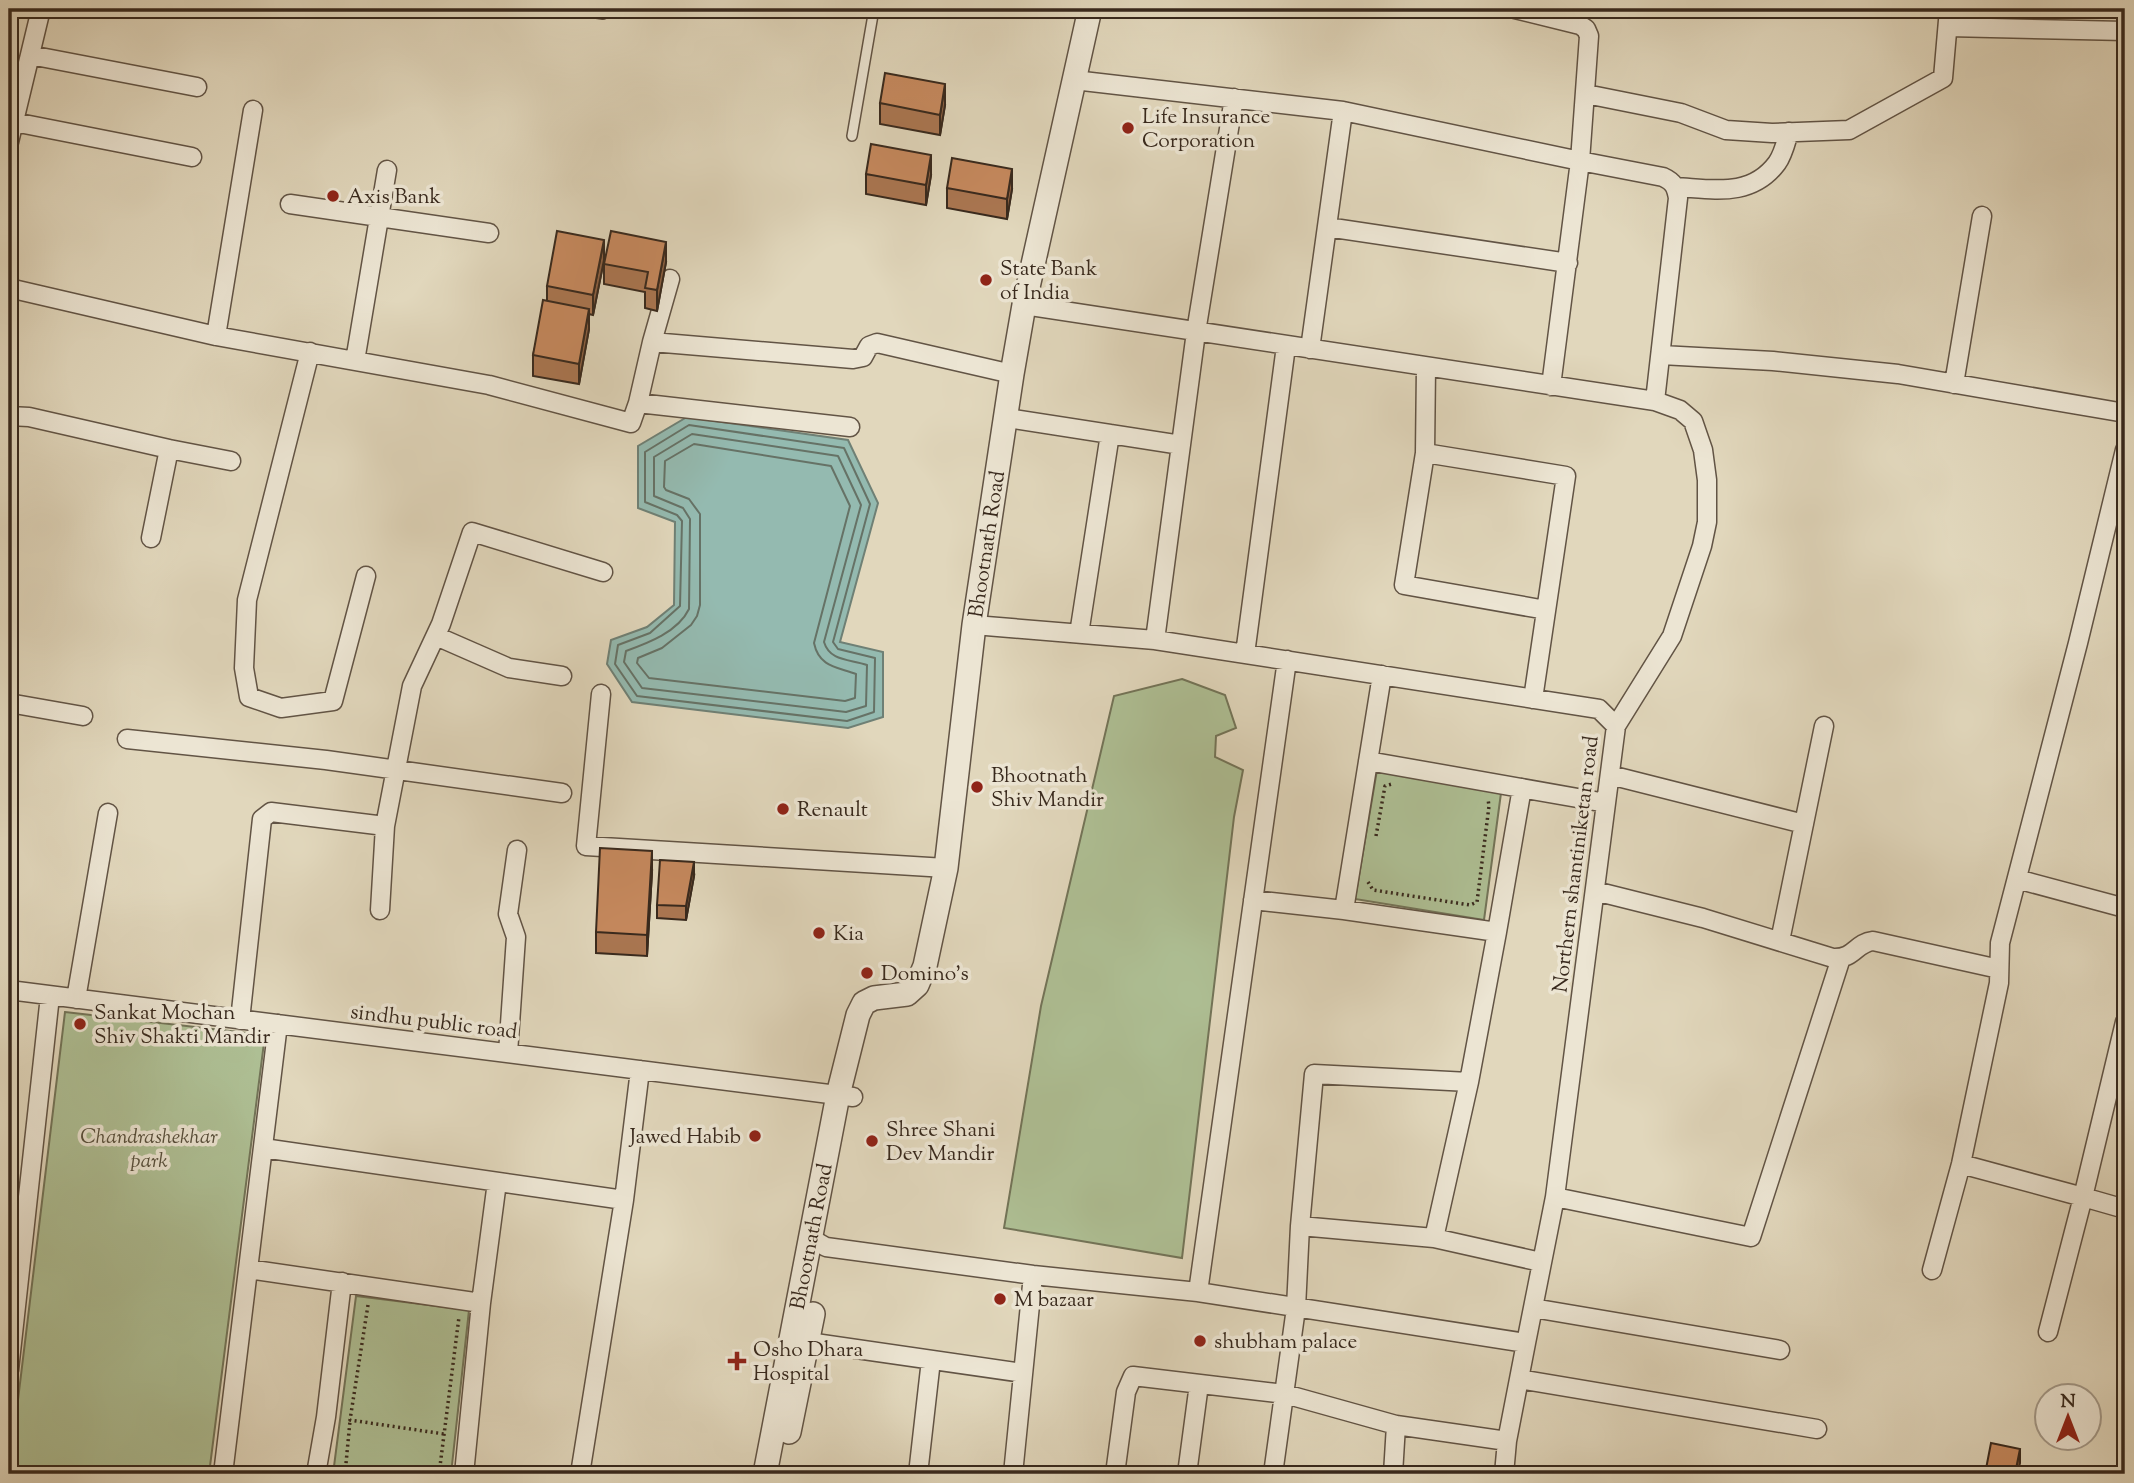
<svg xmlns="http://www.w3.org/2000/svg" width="2134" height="1483" viewBox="0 0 2134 1483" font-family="'Sorts Mill Goudy',serif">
  <rect width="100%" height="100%" fill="#e1d7bc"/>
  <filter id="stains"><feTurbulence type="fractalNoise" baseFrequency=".00286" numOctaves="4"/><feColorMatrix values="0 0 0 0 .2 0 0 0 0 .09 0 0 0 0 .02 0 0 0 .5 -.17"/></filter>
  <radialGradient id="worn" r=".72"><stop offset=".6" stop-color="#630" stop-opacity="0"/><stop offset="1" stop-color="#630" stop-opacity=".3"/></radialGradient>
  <path fill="#aebf94" stroke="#737458" stroke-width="2" d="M1182,679L1225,695L1236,728L1216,736L1215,757L1243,770L1234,817L1182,1258L1004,1228L1041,1006L1114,696Z
    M1377,770L1501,793L1484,920L1355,899Z
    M65,1012L265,1035L209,1474H9Z
    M356,1296L469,1310L451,1474H333Z"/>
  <path fill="#94bab0" stroke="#6f8075" stroke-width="2" d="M687,417L848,440L878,503L840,642L883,652V717L848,728L632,702L607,664L611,640L647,627L674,605L675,522L638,508V446Z"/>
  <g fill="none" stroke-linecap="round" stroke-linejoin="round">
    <path stroke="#667266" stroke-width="2" d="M689,425L844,448L870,504L833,642L838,649L875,658L874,712L847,721L637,696L615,664L618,645L650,633L680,606L682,521L677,515L645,502V452Z
      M692,434L838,456L861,505L824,642C830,662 851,659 867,665L866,706L846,712L642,688L624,662L626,651C648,643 678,632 689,609L690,519L683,508L654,496V457Z
      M694,444L831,466L850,506L814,643C819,667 837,667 856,674L855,698L845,701L649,678L637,663L638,658L662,648L691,625L697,616L700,605V514L689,499L666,490L664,487L665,461Z"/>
    <g stroke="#625445" stroke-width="12">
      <path id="service" d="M570,9L603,14L604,9
        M852,136L874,9"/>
    </g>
    <g stroke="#625445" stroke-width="21">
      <path id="minor" d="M1515,9L1580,25L1586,29L1589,36L1580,161L1663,177C1674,182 1676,187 1678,198L1655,401
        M1948,27L2125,31
        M30,55L197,87
        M1074,80L1343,111L1310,349
        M1586,94L1681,113L1726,130L1772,133L1849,130L1943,78L1949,9
        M1343,111L1580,161L1551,386
        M14,122L192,157
        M9,142L41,9
        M1676,187C1713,189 1751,198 1777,163C1783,155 1786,142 1789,132
        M290,204L489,233
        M1327,227L1568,263
        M9,288L216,336L489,385L631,423L638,403L652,342L670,279
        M1024,305L1655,401L1680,410L1693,421L1703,450L1707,480V522L1702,546L1672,636L1616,726
        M216,336L253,110
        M652,342L853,359L863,357L869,346L877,343L1012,374
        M310,352L247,600L244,668L249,697L281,708L333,701L366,576
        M1661,355L1773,361L1898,374L2125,413
        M355,361L387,170
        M1426,367L1425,453L1566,476L1533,699
        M1954,384L1982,216
        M638,403L850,427
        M9,416L29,417L169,449L151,538
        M1007,418L1181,445
        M169,449L231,461
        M1425,453L1404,585L1546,610
        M1079,634L1110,434
        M436,636L509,668L562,676
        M1155,640L1196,332L1234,98
        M1245,654L1286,346
        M601,694L586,846L946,868
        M9,703L83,716
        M127,739L326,760L562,793
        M1368,761L1606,803
        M1610,775L1804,824
        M2017,879L2125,908
        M1595,891L1703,918L1833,958C1855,959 1855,943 1873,941L1999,969
        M1253,900L1344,910L1497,932L1469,1082L1434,1238L1300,1226L1296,1308L1273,1474
        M380,910L385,826L412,686L441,624L472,532L603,572
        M1344,910L1382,675
        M1497,932L1522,788
        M1780,941L1824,726
        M9,990L853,1097
        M76,999L108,813
        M240,1020L262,819L271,812L385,826
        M508,1053L516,937L508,914L517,850
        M263,1148L624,1200
        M1961,1164L2083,1197L2125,1022
        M1555,1197L1751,1237L1841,958
        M1300,1226L1314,1074L1469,1082
        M1434,1238L1541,1262
        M812,1239L826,1247L1033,1275L1198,1292L1526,1343L1555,1197L1616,726L1599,709L1155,640L974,625
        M248,1269L481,1303L464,1474
        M1932,1270L1961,1164L1999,983L2000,943L2078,643L2125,450
        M1198,1292L1287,660
        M481,1303L497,1182
        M1533,1308L1780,1350
        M2048,1332L2083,1197L2125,1209
        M808,1342L1023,1373
        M9,1370L50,996
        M1519,1379L1817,1429
        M1507,1441L1526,1343
        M223,1474L278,1024
        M316,1474L326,1417L342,1282
        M580,1474L624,1200L640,1070
        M918,1474L931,1360
        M1013,1474L1033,1275
        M1115,1474L1126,1392L1133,1376L1285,1394L1396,1425
        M1187,1474L1199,1384
        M1393,1474L1396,1425L1507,1441L1504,1474"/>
    </g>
    <g stroke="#625445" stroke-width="26">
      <g id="tertiary">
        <path d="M789,1432L813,1314"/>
        <path id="s1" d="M765,1474L838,1095L858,1015L864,1003L874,998L907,994L917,985L925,966L946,868L974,625L1012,374L1024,305L1090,9"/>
      </g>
    </g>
    <path stroke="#38291d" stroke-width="3.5" stroke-dasharray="2 3.5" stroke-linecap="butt" d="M1376,836L1385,786L1392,784
      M1368,882L1373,890L1470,905L1477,902L1489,806L1488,799
      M368,1305L350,1420L444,1434
      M345,1474L350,1421
      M439,1474L459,1317"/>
    <use href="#service" stroke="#ece5d3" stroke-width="9"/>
    <use href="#minor" stroke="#ece5d3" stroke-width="18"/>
    <use href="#tertiary" stroke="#ece5d3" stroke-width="23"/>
  </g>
  <path fill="#aa7651" stroke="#38291d" stroke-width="2" d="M880,103L945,105L940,135L880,124Z
    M866,174L931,175L926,205L866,194Z
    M947,188L1012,189L1007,219L947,208Z
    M604,260L593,315L589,314V329L579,384L533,376V355L547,301V286Z
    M666,262L657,311L645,308V292L604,284V264Z
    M652,872L647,956L596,953V932Z
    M694,876L686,920L657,918V905Z"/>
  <path fill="#8b6042" stroke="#38291d" stroke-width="2" d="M945,84V105L940,135V115Z
    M931,155V175L926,205V185Z
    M1012,169V189L1007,219V199Z
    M604,240V260L593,315V295Z
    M666,242V262L657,311V290Z
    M589,309V329L579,384V364Z
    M652,851V872L647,956V935Z
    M694,862V876L686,920V906Z
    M2020,1449V1463L2017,1474H2015Z"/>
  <path fill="#c6895e" stroke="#38291d" stroke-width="2" d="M885,73L945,84L940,115L880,103Z
    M871,144L931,155L926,185L866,174Z
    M952,158L1012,169L1007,199L947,188Z
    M557,231L604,240L593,295L547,286Z
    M611,231L666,242L657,290L645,288L648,272L604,264Z
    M543,300L589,309L579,364L533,355Z
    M600,848L652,851L647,935L596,932Z
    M660,860L694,862L686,906L657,905Z
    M1991,1443L2020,1449L2015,1474H1985Z"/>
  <g fill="#8f2418" stroke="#ece5d3" stroke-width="2.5">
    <circle cx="1128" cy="128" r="7"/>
    <circle cx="333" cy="196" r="7"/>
    <circle cx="986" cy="280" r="7"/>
    <circle cx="977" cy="787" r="7"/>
    <circle cx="783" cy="809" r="7"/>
    <circle cx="819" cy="933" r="7"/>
    <circle cx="867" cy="973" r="7"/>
    <circle cx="80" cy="1024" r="7"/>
    <circle cx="755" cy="1136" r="7"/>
    <circle cx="872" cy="1141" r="7"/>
    <circle cx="1000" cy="1299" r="7"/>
    <circle cx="1200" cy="1341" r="7"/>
    <path d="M733.5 1350.5h7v7h7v7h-7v7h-7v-7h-7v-7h7z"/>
  </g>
  <g text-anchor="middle" stroke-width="7" stroke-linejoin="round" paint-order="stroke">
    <g font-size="21" fill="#38291d" stroke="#ece5d3" text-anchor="start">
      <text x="1142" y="123">Life Insurance<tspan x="1142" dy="24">Corporation</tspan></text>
      <text x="347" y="203">Axis Bank</text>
      <text x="1000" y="275">State Bank<tspan x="1000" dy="24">of India</tspan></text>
      <text x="991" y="782">Bhootnath<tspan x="991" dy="24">Shiv Mandir</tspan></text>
      <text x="797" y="816">Renault</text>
      <text x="833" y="940">Kia</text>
      <text x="881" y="980">Domino's</text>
      <text x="94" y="1019">Sankat Mochan<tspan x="94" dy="24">Shiv Shakti Mandir</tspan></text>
      <text x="886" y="1136">Shree Shani<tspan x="886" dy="24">Dev Mandir</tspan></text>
      <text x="741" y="1143" text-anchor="end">Jawed Habib</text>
      <text x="1014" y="1306">M bazaar</text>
      <text x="1214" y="1348">shubham palace</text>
      <text x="753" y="1356">Osho Dhara<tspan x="753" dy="24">Hospital</tspan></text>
    </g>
    <g font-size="21" fill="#38291d" stroke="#ece5d3">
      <text dy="7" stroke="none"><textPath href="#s1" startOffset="987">Bhootnath Road</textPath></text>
      <text transform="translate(1575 864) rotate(-83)" y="7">Northern shantiniketan road</text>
      <text transform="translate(434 1021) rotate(7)" y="7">sindhu public road</text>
      <text dy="7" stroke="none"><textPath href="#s1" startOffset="242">Bhootnath Road</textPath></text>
    </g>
    <g font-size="21" font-style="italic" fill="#564e3b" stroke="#ece5d3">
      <text x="149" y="1143">Chandrashekhar<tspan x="149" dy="24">park</tspan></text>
    </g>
  </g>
  <rect width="2134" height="1483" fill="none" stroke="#e1d7bc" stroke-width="35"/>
  <rect x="10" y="10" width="2113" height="1462" fill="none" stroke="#38291d" stroke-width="3.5"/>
  <rect x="18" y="18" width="2099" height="1448" fill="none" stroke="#38291d" stroke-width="2"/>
  <g transform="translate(2068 1417)"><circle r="33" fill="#ece5d3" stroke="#a49a8a" stroke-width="2"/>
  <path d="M0-5L12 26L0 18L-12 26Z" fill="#8f2418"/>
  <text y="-10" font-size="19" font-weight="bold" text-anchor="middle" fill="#38291d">N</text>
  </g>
  <rect width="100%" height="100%" filter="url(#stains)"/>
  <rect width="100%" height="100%" fill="url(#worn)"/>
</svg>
